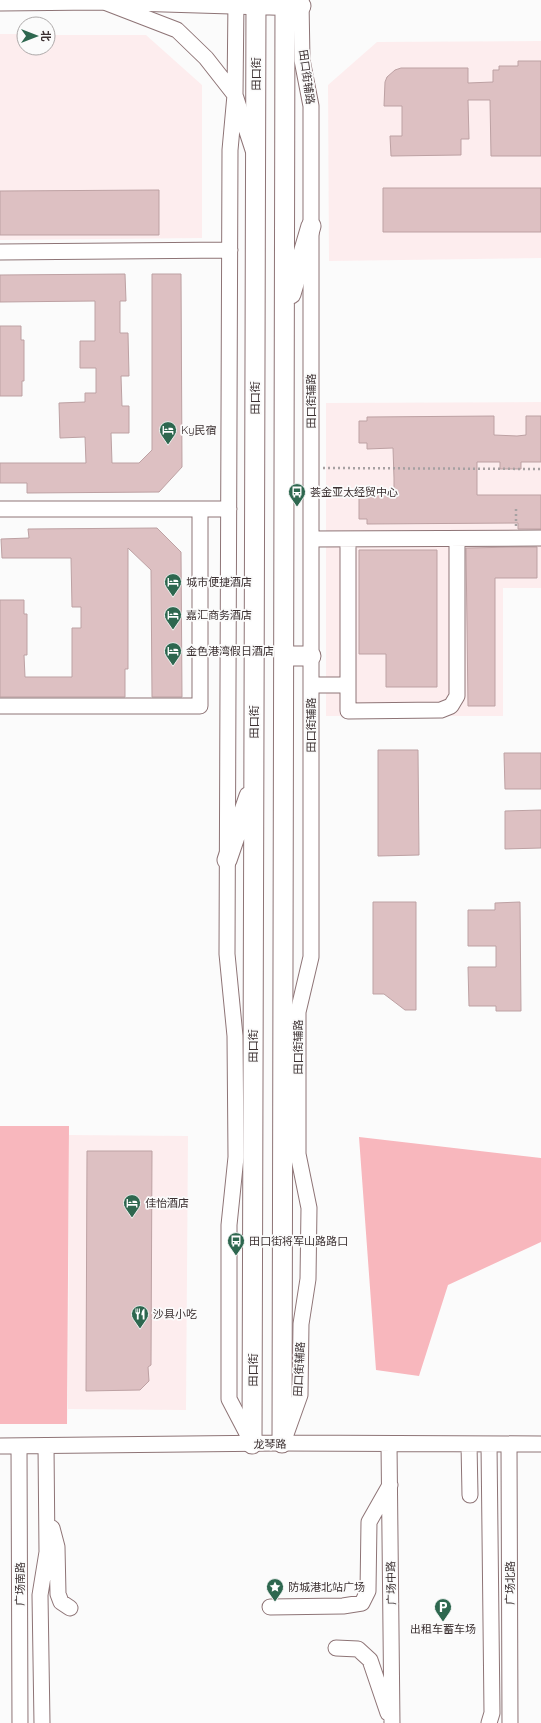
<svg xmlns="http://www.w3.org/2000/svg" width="541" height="1723" viewBox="0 0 541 1723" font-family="Quicksand,'Noto Sans SC',sans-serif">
  <rect width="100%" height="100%" fill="#fbfbfb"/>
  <path fill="#fdedee" d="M0,34H24V48H48V35H146L202,85V238L0,240Z
    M541,41V258L329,261L328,85L377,42Z
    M541,402V588H503V716H326V403Z
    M69,1135L188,1136L186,1410L68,1409Z"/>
  <path fill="#f8b7bd" d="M0,1126H69L67,1424H0Z
    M359,1137L541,1158V1242L448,1285L419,1376L376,1370Z"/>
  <path fill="#ddc0c2" stroke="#bda1a3" d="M518,61H541V156H491L490,100H468L469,139H461V155L391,156L390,136H402V106H384L385,82L387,77L395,70L401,68H468V83L493,82V70H499V66H518Z
    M383,188H541V232H383Z
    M159,190V235H0V191Z
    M125,274L126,301H120V333H128L129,376H121L122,406H129V433H111L112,463H139L152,450V274H181L182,467L159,492L27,493V483H0V463H86L85,437L60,438L59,403L85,402V393H96V368H80V341H95V301L0,302V275Z
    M0,326H21V340H24V381H22V396H0Z
    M494,416V435L517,436L526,435V416H541V462H521V469H500V462H477V495H541V529H518V523L367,524V519H359V496H367V491H394V478L393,448L367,449V443H359V421H367V417Z
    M157,528L181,552L182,697H152L151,570L128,548V669H125V697H0V600H24V614H27V655H24L25,677H72V628H81V607H72L71,558H2L1,539L29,538L28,529Z
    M518,547H537V578H495V706H468L466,548Z
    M359,550H437V687H386V654H359Z
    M378,750H418L419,855L378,856Z
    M504,753H541V789H505Z
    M541,810V848L505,849V811Z
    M373,902H416V1010H405L384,994H373Z
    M520,902L521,1011H496V1006H469L468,967H496V946H468V910H495V903Z
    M87,1151H152L151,1365L148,1367L149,1381L140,1390L86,1391Z"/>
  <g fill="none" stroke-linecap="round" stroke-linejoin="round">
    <g stroke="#8e7476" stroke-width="17">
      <path id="minor" d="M236,0L235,95L230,150L227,954L235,1036L236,1157L229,1225V1399L252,1443
        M107,3L177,30L206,58L235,95L253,150
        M0,252L230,250
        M0,509H229
        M311,539L541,538
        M348,539V711L441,710L451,706L457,696V539
        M311,685H348
        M0,706H200V509
        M285,1437L300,1395L301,1324L308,1279L309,1208L298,1154V1012L311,957V106L302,60L301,0
        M389,1444L392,1723
        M469,1444L470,1495
        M509,1444L510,1723
        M0,1446L282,1443L541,1444
        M19,1446L20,1723
        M52,1528L57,1547L58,1594L61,1602L70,1608
        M270,1607L343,1606L362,1603L368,1591L369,1522L390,1485
        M336,1648L358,1649L370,1660L388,1713
        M42,1723L40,1595L47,1552L46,1446
        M489,1723L492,1713L489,1444"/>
    </g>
    <g stroke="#8e7476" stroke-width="21">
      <path id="major" d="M0,1L98,0L301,6
        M291,294L311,226
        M284,656H311
        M227,860L249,796
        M282,1443L285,0
        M252,1444L256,0"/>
    </g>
    <path stroke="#a6a1a2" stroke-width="2.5" stroke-dasharray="2 3" stroke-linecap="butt" d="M323,468L541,469
      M516,509V526"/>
    <use href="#minor" stroke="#fff" stroke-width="15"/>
    <use href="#major" stroke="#fff" stroke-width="19"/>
  </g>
  <defs>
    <g id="hotel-pin" transform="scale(0.9)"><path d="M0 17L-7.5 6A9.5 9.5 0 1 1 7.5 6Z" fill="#2e674f" stroke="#fbfbfb"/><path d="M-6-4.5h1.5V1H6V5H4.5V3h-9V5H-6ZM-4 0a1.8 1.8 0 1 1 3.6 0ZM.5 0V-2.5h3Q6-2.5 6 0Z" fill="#fff"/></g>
    <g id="bus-pin" transform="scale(0.9)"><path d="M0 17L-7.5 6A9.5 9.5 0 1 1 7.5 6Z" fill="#2e674f" stroke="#fbfbfb"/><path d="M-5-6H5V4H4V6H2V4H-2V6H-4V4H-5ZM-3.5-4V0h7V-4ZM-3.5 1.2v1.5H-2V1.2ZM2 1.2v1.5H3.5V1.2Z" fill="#fff"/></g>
    <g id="restaurant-pin" transform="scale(0.9)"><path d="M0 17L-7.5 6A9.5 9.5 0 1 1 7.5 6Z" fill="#2e674f" stroke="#fbfbfb"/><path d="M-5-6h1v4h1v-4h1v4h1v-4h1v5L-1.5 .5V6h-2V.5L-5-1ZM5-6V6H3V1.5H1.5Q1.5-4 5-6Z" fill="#fff"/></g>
    <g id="sight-pin" transform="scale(0.9)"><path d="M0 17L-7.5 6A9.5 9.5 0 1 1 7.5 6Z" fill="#2e674f" stroke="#fbfbfb"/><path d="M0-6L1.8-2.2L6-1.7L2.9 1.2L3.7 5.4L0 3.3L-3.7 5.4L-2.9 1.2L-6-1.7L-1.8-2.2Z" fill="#fff"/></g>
    <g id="parking-pin" transform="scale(0.9)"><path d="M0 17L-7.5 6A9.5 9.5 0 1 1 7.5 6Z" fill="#2e674f" stroke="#fbfbfb"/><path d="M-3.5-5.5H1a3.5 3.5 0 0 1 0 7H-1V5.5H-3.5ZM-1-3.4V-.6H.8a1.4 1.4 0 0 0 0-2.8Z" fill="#fff"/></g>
  </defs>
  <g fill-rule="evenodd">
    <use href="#hotel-pin" x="168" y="430"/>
    <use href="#bus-pin" x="297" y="492"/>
    <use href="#hotel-pin" x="173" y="582"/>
    <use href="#hotel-pin" x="173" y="615"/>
    <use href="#hotel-pin" x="173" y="651"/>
    <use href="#hotel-pin" x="132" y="1203"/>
    <use href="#bus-pin" x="236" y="1241"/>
    <use href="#restaurant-pin" x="140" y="1314"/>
    <use href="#sight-pin" x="275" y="1587"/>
    <use href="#parking-pin" x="443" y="1607"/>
  </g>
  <g text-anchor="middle" stroke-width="3.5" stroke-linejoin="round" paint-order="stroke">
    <g font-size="11" fill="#3b3031" stroke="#fbfbfb">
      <text transform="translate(256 74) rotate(-90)" y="4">田口街</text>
      <text transform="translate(307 77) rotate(82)" y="4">田口街辅路</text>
      <text transform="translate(255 398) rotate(-90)" y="4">田口街</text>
      <text transform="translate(311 401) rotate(-90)" y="4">田口街辅路</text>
      <text transform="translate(254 722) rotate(-90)" y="4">田口街</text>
      <text transform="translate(311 725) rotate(-90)" y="4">田口街辅路</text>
      <text transform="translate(253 1046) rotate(-90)" y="4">田口街</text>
      <text transform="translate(298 1047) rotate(-90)" y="4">田口街辅路</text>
      <text transform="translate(299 1369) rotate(-87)" y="4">田口街辅路</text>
      <text transform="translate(253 1370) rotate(-90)" y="4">田口街</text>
      <text transform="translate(270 1444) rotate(-1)" y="4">龙琴路</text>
      <text transform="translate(391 1583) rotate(-91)" y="4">广场中路</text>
      <text transform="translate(510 1583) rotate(-90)" y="4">广场北路</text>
      <text transform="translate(20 1584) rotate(-90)" y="4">广场南路</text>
    </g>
    <g font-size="11" fill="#3b3031" stroke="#fbfbfb" text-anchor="start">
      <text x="181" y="434">Ky民宿</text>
      <text x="310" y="496">荟金亚太经贸中心</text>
      <text x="186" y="586">城市便捷酒店</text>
      <text x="186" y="619">嘉汇商务酒店</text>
      <text x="186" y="655">金色港湾假日酒店</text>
      <text x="145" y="1207">佳怡酒店</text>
      <text x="249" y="1245">田口街将军山路路口</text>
      <text x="153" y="1318">沙县小吃</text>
      <text x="288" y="1591">防城港北站广场</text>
      <text x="443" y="1633" text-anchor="middle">出租车蓄车场</text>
    </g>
  </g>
  <g transform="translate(36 36) rotate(90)"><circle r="19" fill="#fbfbfb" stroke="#aeaaaa"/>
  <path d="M0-3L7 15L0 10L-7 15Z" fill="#2e674f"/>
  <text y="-6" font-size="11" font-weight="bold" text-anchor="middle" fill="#3b3031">北</text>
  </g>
</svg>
